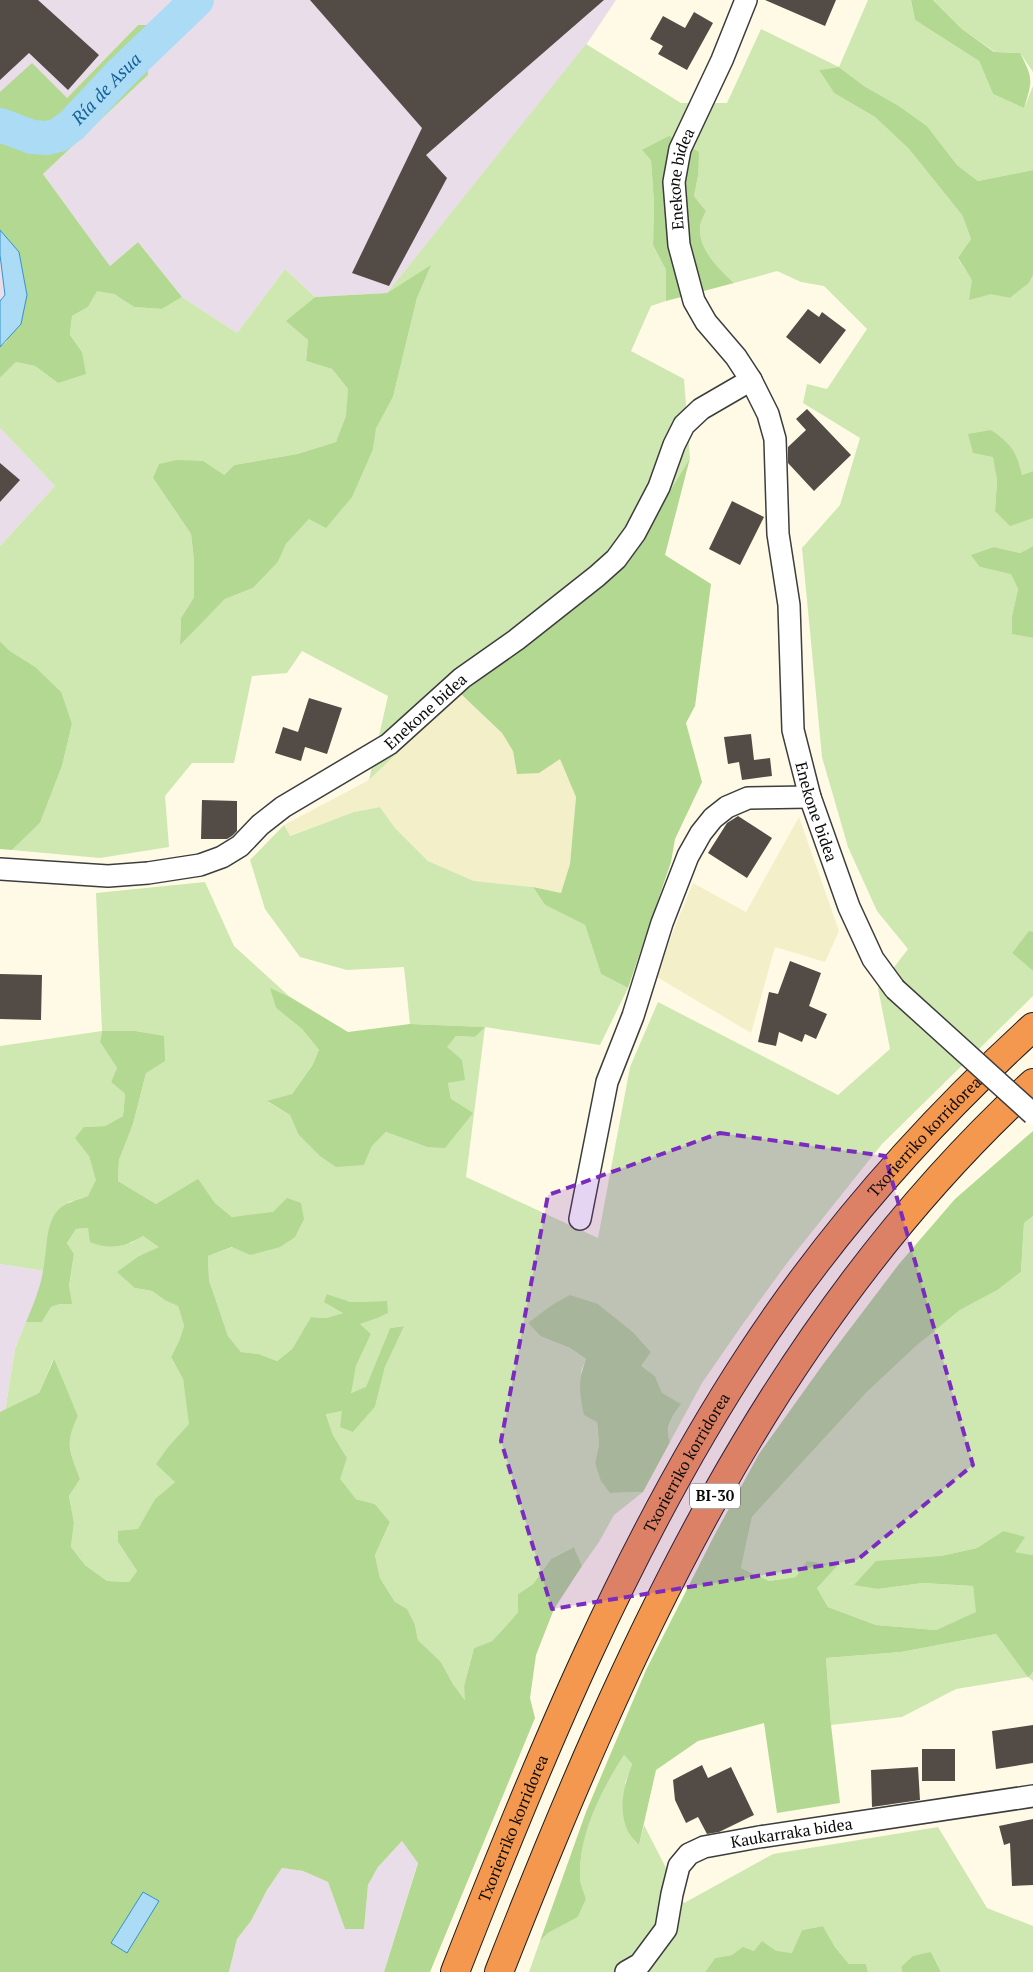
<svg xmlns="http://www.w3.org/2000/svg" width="1033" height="1972" viewBox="0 0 1033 1972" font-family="'PT Serif',serif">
  <rect width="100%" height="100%" fill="#fffae6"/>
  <path fill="#e8dde9" d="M0,0H616L586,45L387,293L315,297L285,269L237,333L182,297L138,242L110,266L43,174L148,75L138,25L67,98L0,92Z
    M0,255L5,295L0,301Z
    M0,428L55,486L0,546Z
    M0,1264L44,1271L37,1296L15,1349L5,1411L0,1412Z
    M402,1841L418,1862L384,1972H229L237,1939L251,1921L267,1890L282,1868L303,1871L328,1882L345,1929H364L368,1885L378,1867Z"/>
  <path fill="#f3efc8" d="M461,694L502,733L513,751L517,773H539L560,758L576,797L570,864L561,893L533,887L474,881L428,861L395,828L380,807L354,812L289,836L284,825L369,780L442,707Z
    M799,817L839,931L825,962L775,947L751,1033L657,977L673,931L693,883L746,912Z"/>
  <path fill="#cfe8b2" d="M868,0H911L915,20L979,61L993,94L1024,108L1033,86V170L978,181L957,165L927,126L899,106L864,86L839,67L819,70L834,93L875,117L909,149L962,215L971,239L958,259C974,283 980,292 1010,298L1029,283L1033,275V471L1022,475C1017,452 1010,444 991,430L997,480L995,511L1033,518V546L1020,553L994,547L980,567L1011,573L1018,589L1012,616L1013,634L1033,638V932H1029L1012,953L1033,971V996L882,1144L787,1263L740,1328L702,1383L670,1442L667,1436L671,1416L655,1376L640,1366L651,1352L633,1332L598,1304L528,1323L540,1336L570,1348L586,1359L581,1371L597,1422L599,1444L595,1463L610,1493L643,1492L614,1515L599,1542L582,1566L574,1547L551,1559L533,1584L518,1594V1612L506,1626L492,1641L474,1648L464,1686L466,1701L453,1684L441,1662L418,1640L415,1625L395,1602L380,1578L375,1555L390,1522L375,1504L356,1499L339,1479L347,1458L333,1435L326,1413L342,1411L353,1432L375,1407L385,1367L403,1326L390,1328L366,1388L350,1393L356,1366L371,1334L359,1324L375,1319L387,1301L351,1302L327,1294L343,1313L326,1318L311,1317L292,1349L277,1361L259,1354L241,1352L228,1336L209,1280L208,1256L233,1247L250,1255L273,1213L232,1217L215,1203L198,1180L156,1204L118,1181L119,1160L133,1124L146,1073L134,1031L102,1032L100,1042L117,1068L111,1082L125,1094L123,1116L105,1126L84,1127L89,1156L97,1180L88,1196L69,1202L47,1240L44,1271L0,1264V1046L102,1031L96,893L205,882L234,946L290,997L271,989L276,1008L302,1029L319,1050L312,1066L292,1094L268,1102L290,1115L298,1134L364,1165L372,1146L386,1132L427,1147L451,1099L448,1083L465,1079L446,1047L456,1036L475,1037L484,1027L410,1024L404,967L347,970L300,957L265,909L250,860L284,825L290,836L354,812L380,807L395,828L428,861L474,881L533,887L545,905L585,925L601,974L628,988L600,1045L485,1027L466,1177L598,1238L630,1067L658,1002L838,1095L890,1049L878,988L908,949L877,911L848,847L822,757L802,548L840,505L860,438L803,403L807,384L827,389L867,329L824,286L801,282L777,271L734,283C720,270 700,251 700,230C699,224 704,216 706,211L694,196L698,176L642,150L651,159L654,203L653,245L666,270V301L651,306L631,351L684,379L690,458L624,567L499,666L442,707L417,734L369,780L388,696L302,651L287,673L252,676L234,763H192L165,796L169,847L100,858L12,850L40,823L62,766L72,724L34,666L10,651L0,641V546L55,486L0,428V378L16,362L35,366L58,383L82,352L70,335L72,316L88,307L97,290L114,294L134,307L162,309L182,297L237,333L285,269L315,297L287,321L308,340L306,361L332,369L348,389L347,416L336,442L297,454L234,465L224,475L153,478L191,534L194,560V597L181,618L180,644L225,599L253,588L278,562L286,544L373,449L375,428L393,397L417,298L430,266L387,293L586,44L681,103H727L761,29L839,67Z
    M933,0H1033V72L1020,53L995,52L962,29Z
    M1033,1216V1555L1015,1552L1003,1531L977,1548L941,1556L855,1584L878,1589L923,1583L973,1586L977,1612L936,1630L876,1625L828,1607L817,1588L836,1566L796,1577L769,1581L741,1568L752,1517L866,1393L915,1347L960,1310L996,1290L1021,1272L1024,1223Z
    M88,1228L131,1243L143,1236L160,1247L139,1256L135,1288L152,1291L166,1301L178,1306L184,1326L179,1341L171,1357L183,1379L190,1424L169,1446L175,1482L155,1499L138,1530L118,1542L137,1571L129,1582L107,1581L85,1565L71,1547L74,1523L69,1496L80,1479C70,1451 64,1444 78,1416L53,1360L39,1393L5,1411L15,1349L26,1322H42L51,1307L60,1304L71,1303L69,1287L74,1254L67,1243L76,1229Z
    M996,1634L1028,1676L1033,1672V1681L1028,1677L956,1689L902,1717L831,1725L826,1658L901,1652Z
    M624,1755L632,1764L625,1783L639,1845L644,1825L684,1903L773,1854L938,1827L987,1908L1033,1926V1972H941L931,1952L901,1967L902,1972H868L866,1964H849L835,1947L823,1926L802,1930L793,1953L754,1951L743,1948L732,1955L715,1958L705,1972H650V1967L642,1972H529L540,1941L548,1933L578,1917L586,1899C584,1892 580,1884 580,1877C579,1833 601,1791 624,1755Z"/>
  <path fill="#b2d891" d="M911,0H933L962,29L994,52L1020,53C1033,78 1033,80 1024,108L993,94L979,61L915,20Z
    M138,25H148V75L43,174L110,266L138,242L182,297L162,309L134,307L114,294L97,291L88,307L72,316L70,335L82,352L86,374L58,383L35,366L16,362L0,378V347L6,342L27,295L19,252L0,240V92L32,63L67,98Z
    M839,67L864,86L899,106L927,126L957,165L978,181L1033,170V275L1029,283L1010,298L991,294L969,300L972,280L958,258L971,239L962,215L909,149L875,117L834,93L819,70Z
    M669,136L699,152L698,176L694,196L706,211C704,216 699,224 700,230C700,251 720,270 734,283L666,301V270L653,245L654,203L651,160L642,150Z
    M431,265L417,298L393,397L376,428L373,449L352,497L326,528L309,519L286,544L278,562L253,588L225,599L180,645L181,618L194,597V560L191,534L153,478L159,464L177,460L203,461L224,475L234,465L297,454L336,442L346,416L348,389L332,369L306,361L308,340L286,321L315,297L387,293Z
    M991,430C1010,443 1017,451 1022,475L1033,471V518L1010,526L995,511L997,480L993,457L973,453L968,434Z
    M690,458L665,555L711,584L695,706L686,723L702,782L675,839L671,862L628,988L601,974L585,925L545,905L533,887L561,893L570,864L576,797L560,759L539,773L517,774L513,751L502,733L461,694L624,567Z
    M1033,546V638L1012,634V616L1018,589L1011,574L980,567L971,555L994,547L1020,553Z
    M0,641L10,651L34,666L61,692L72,724L62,766L40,823L12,850L0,849Z
    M1029,931L1033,932V971L1012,953Z
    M270,988L290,997L348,1032L410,1024L485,1027L475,1037L456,1036L447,1047L462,1060L465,1080L448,1083L451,1099L473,1113L445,1148L427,1147L386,1132L372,1146L364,1165L336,1167L320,1156L298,1134L290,1115L267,1101L292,1094L312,1066L319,1050L302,1029L276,1008Z
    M102,1031H134L164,1036L165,1061L146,1073L133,1124L119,1160L118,1181L156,1204L198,1179L215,1203L232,1217L273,1212L287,1198L301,1203L304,1219L295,1237L280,1247L250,1255L232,1247L208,1256L209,1280L228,1336L241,1352L259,1354L277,1361L292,1349L311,1317L326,1318L343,1313L324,1302L327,1294L351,1302L387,1301L388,1313L375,1319L360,1324L371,1334L356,1366L351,1393L366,1387L390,1328L404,1326L385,1367L375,1407L353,1432L340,1427L342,1411L326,1414L333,1435L347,1458L340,1479L356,1499L375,1504L390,1522L375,1555L380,1578L395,1602L407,1609L415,1625L418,1640L441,1662L453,1684L465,1700L464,1686L474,1648L492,1641L506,1626L518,1612V1594L533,1584L551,1559L574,1547L582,1566L554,1609L536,1655L530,1698L535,1718L430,1972H384L418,1863L402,1841L378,1867L368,1885L364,1929H345L328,1882L303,1871L282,1868L267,1890L251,1921L237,1939L229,1972H0V1412L39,1393L54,1359L78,1416C64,1445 70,1451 80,1479L69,1496L74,1523L71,1547L85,1565L107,1581L129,1582L137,1571L118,1542V1531L138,1529L155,1499L175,1482L156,1464L169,1446L189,1424L183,1379L171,1357L179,1341L184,1326L178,1306L166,1301L152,1291L135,1288L117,1272L139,1256L159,1247L143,1236C125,1247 110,1250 90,1242L88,1228L76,1229L67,1243L74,1254L69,1286L72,1304H60L51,1307L42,1322H26C33,1305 40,1289 43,1271C47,1252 45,1230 55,1214C62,1203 77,1200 88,1196L96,1180L89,1156L75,1138L84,1127L105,1126L123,1116L125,1094L111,1082L117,1068L100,1042Z
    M1033,1131V1216L1024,1223L1021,1272L997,1290L960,1310L915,1347L866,1393L752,1517L741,1568L769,1581L796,1577L807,1561L837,1566L817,1588L828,1607L876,1625L936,1630L976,1612L973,1586L923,1583L878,1589L854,1585L876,1561L941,1556L977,1548L1003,1531L1025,1537L1015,1552L1033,1555V1672L1028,1677L996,1634L901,1652L826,1658L831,1725L840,1803L777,1813L764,1723L698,1741L656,1770L639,1845C635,1840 629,1835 627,1829C618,1808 624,1785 632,1764L624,1755C601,1791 579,1834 580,1877C580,1884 584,1892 586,1899L578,1917L548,1933L540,1941L586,1812L646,1670L715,1534L759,1454L824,1363L899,1264L955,1199Z
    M570,1295L598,1304L633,1332L651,1352L641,1366L655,1376L662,1393L681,1404C672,1415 664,1428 670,1442L643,1492L610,1493L601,1481L595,1463L599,1444L597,1422L584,1415C579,1392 578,1381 586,1359L570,1348L540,1336L528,1323L552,1305Z
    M823,1926L835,1947L849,1964H866L868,1972H705L715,1958L732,1955L743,1947L754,1951L762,1941L776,1951L792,1953L802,1930Z
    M931,1952L941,1972H902L901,1967L913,1956Z"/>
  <path fill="#acdbf6" stroke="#3392cc" d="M0,230L19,252L27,295L21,324L0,347V301L5,295L0,255Z
    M143,1892L159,1901L127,1953L111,1943Z"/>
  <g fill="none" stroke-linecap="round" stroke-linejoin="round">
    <path stroke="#acdbf6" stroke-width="34" id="s1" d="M0,125L32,137L47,138L59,135L72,125L121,73L197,0"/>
  </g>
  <path fill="#524b46" d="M0,0H38L99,55L68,90L29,53L0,80Z
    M310,0H604L426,155L447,178L389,286L352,273L422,128Z
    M765,0H836L825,26Z
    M694,12L713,23L687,70L658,54L663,46L650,39L663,16L685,28Z
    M808,309L819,317L822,312L846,330L820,364L786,337Z
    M807,409L851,455L814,491L788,463V447L806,430L796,419Z
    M0,463L20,480L0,502Z
    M732,501L764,517L740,565L709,549Z
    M309,698L342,708L327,754L305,747L301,761L275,753L283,727L298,732Z
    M751,734L754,760L770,758L772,776L742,780L739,762L728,764L724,737Z
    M202,800L237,801V831L232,836L227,839H201Z
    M738,816L772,838L747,878L708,853L727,823Z
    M790,961L821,973L809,1006L827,1014L816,1039L805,1034L802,1042L779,1032L776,1046L758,1042L769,992L778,994Z
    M0,974L42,975L41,1020L0,1019Z
    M1033,1725V1763L996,1769L992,1731Z
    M922,1749H955V1781H922Z
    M702,1765L708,1778L731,1767L754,1815L719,1832L707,1834L698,1817L686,1823L675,1800L673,1780Z
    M918,1767L920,1800L872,1807L871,1770Z
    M1033,1819V1885L1012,1886L1010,1843L1004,1845L999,1826Z"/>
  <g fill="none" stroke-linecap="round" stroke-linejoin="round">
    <g stroke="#3d3d3d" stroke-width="24">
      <g id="minor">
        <path id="s2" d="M751,380L768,414L775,439L778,534L789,605L793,730L810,797L849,907L873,959L895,989"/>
        <path id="s3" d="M0,869L108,876L148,873L200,865L222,857L240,846L260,825L283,807L389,744L462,678L516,640L597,576L616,559L635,533L659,487L674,445L684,425L701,409L751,380L736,357L706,322L694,301L679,245L674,182L680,149L722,60L746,0"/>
        <path d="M580,1219L607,1082L633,1016L662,923L688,856L701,833L713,818L727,807L748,798L810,797"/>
        <path id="s4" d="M626,1972L640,1964L666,1929L672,1894L679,1866L689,1854L704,1847L759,1837L1033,1796"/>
      </g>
    </g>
    <g stroke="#1b1b1b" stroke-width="30">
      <g id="highway">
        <path id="s5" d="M455,1972C537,1762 627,1543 751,1354C830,1233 927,1124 1033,1027"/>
        <path d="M499,1972C627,1646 770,1324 1033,1083"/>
      </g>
    </g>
    <use href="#minor" stroke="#fff" stroke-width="21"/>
    <use href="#highway" stroke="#f4974f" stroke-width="28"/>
    <g stroke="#3d3d3d" stroke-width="24" stroke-linecap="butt">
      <path id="minor-bridge" d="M895,989L1033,1114"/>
    </g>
    <use href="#minor-bridge" stroke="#fff" stroke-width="21"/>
  </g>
  <path fill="#7b2cbf" fill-opacity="0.2" stroke="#7b2cbf" stroke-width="4" stroke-dasharray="10 6" stroke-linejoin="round" d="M720,1133L885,1156L973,1465L857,1560L552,1609L501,1441L548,1195Z"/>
  <g text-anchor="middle" stroke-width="5" stroke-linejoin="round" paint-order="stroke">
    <rect fill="#fff" stroke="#545454" stroke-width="1" x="690" y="1483.5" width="50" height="25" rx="4"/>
    <g font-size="15" font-weight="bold" fill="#0a0a0a">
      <text x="715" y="1501">BI-30</text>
    </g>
    <g font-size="16" fill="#0a0a0a" stroke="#fff">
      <text dy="6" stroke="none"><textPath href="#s3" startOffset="1175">Enekone bidea</textPath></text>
      <text dy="6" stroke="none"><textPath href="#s3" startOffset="476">Enekone bidea</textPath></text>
      <text dy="6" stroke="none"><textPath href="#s2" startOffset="441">Enekone bidea</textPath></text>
      <text dy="6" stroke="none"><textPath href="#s5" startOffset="965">Txorierriko korridorea</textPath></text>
      <text dy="6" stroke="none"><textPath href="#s5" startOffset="560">Txorierriko korridorea</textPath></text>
      <text dy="6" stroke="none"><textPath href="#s5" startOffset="155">Txorierriko korridorea</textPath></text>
      <text dy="6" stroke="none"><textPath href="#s4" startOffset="245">Kaukarraka bidea</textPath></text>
    </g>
    <g font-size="18" font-style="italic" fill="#156299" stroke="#fff">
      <text dy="6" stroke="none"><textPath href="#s1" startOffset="128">Ría de Asua</textPath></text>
    </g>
  </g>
</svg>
